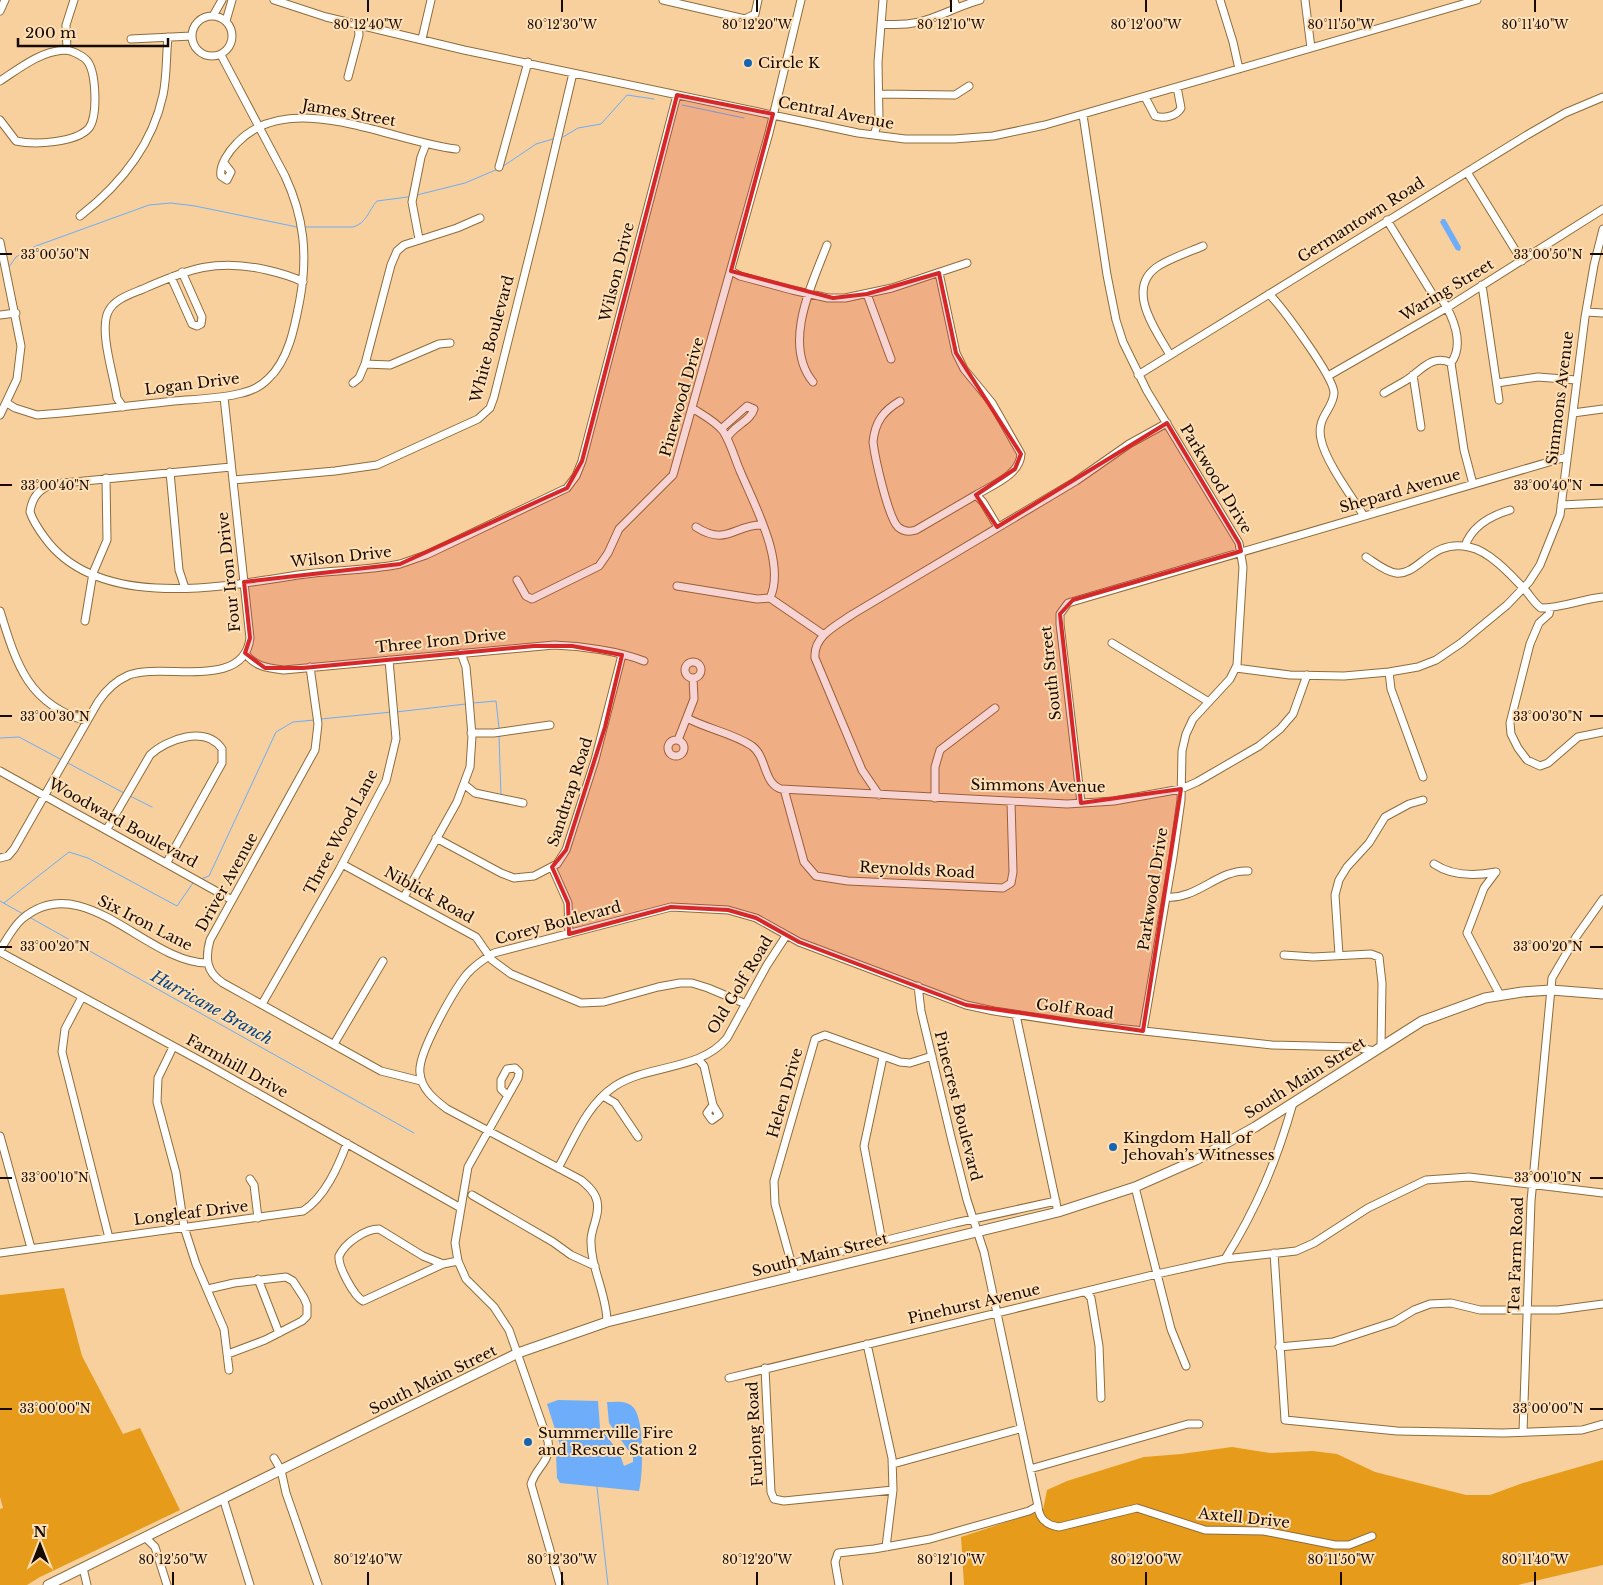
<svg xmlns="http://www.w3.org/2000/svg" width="1603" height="1585" viewBox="0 0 1603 1585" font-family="'Libre Baskerville',serif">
  <rect width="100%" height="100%" fill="#f7d09d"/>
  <path fill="#e69c1a" d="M64,1288L82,1356L123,1434L140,1428L180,1510L40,1577L27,1585H0V1509L3,1508L0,1497V1295Z
    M1232,1447L1270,1453L1313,1451L1337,1454L1375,1472L1466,1495H1490L1523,1483L1603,1460V1565L1518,1585H964L961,1537L1043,1510L1047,1490L1067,1481L1144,1457L1181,1454Z"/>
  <path fill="#6dadf9" d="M1442,219H1445L1461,247L1460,251L1456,250L1440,222Z
    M558,1400L598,1401L600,1428L619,1452L624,1466L633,1462V1457L609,1423L607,1402C616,1402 626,1400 633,1407C645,1419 643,1475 639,1491L560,1483L557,1478L556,1453L561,1448L547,1404Z"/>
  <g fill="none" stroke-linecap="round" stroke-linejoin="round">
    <path stroke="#6dadf9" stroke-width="1" d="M682,105L744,118
      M563,137L578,128L601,124L627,95L654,99
      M502,167L536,144L553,139
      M417,195L465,183L498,169
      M306,227H353C367,223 368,211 377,201L408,197
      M9,267L16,257L36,246L149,205L171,203L195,206L297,227
      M473,703L496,701L499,728
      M396,712L466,704
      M321,719L392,712
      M499,735L501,796
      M0,738L19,737L62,760
      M66,762L124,793
      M130,796L152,807
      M201,879L209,876L276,732L293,722L315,720
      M0,901L23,914
      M4,903L69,852L88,858L177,906L193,883
      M29,917L414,1133
      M597,1487L608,1585"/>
    <g stroke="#8f6c3b" stroke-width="9">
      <path id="minor" d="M274,0L326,17L464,50L858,133L905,139H954L993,136L1045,125L1477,0
        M663,0L745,19L755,14L758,0
        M954,0L956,7
        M1220,0L1233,42L1239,69
        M1305,0L1311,48
        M0,11L5,0
        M192 36a20 20 0 1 1 40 0a20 20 0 1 1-40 0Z
        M213,16L222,0
        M226,21L232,0
        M881,24C927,28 939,12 980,0
        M131,39L192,36
        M422,39L431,0
        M67,50L66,25L74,0
        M348,77L359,35L358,24
        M0,81C20,68 39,52 64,50C71,50 84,56 88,62C96,74 98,116 89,128C76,143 34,145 16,141L0,120
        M879,94L955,95L969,86
        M1145,97L1155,116C1164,119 1177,116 1181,108L1177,87
        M1083,115L1107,275L1116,320L1123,342L1147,391L1239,543L1243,567L1237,665L1230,679L1193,719L1186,734L1182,751L1181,800L1173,857L1143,1031
        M874,135L879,119L878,62L883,0
        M224,163L231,172L227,180L221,176C219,165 229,151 237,143C290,87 393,142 456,149
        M499,167L528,62
        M1467,172L1522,261
        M80,216C120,185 152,146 163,95C167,76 166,56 168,37
        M1387,220L1433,295L1441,298C1453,316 1465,344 1451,363L1464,450L1473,484
        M419,239L412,202L421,157L426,144
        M0,242L21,346L17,379L0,415
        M731,271L740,276L792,290L828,298H845L892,288L967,263
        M939,273L956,353L964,369L992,403L1021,454C1020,475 992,485 976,495
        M171,277L192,324L197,326L201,324L202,317L182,272
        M1482,285L1499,400
        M867,294L891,359
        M1269,294C1282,307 1334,377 1334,393C1333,410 1316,417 1321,439C1325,461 1352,497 1364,516
        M1586,312L1603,313
        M0,315L16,313
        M1170,355C1156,330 1123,287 1160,265C1174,257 1189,252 1203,246
        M365,364L390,365L439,344L450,343
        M1138,375L1527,135L1565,113L1603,97
        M1413,375L1421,427
        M1328,376L1448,307L1603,209
        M813,382C782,344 812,284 827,245
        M353,383L359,378L365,364L391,265L397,251L404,245L457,228L480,218
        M1497,383L1538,377L1576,380
        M1384,393C1391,389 1398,385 1405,381C1420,372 1432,353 1451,363
        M900,401C883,411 875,422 873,442C875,458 888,517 898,527C904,532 910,532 916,530L976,495L983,502L998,527
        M7,403L15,408L37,415C83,412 128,406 174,401C196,399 220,399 242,393C251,391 261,386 268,379C289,360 295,325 300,299C308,255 304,217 285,176L221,55
        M123,407L117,398C114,376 99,332 108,312C114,299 131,294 143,289C188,269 217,258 267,270C280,273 292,276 303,282
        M692,408C703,415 715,421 723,431C731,443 735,460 741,473C755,506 786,563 770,598
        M1573,413L1603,409
        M721,429L747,406L754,409C751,421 733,426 727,438
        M231,467L53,484C39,489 32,497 30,512C33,521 39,530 45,538C98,611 222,587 298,575C331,570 366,571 400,564L426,555L567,488L576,476L582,461L677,95
        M170,472L179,570L185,588
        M233,480L335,471L377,465L478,419L490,408L494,397L538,221L573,73
        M1561,505L1603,503
        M696,527C727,547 735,524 762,525
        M1465,546C1472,526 1490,516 1510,510
        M1366,557C1374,562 1386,572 1396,573C1419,576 1431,538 1469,547C1490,551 1512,576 1526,591C1531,597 1535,604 1541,608C1562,608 1582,599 1603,597
        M517,580L526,596L532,599L599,566L608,553L619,529L673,475L769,133L801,0
        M677,586L757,599L770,598L824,635
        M1550,609L1549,614L1539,623L1530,644L1510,723L1511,734L1518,748L1527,760L1540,766L1548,763L1578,737L1603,732
        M0,611C16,663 28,705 87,721
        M85,621L93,573L107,540L106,478
        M1112,643L1209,702
        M245,653C255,667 268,668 284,670L554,645C581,646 619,651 644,661
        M685 670a8 8 0 1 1 16 0a8 8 0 1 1-16 0Z
        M310,667L318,724L315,750L210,940C205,958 206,972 223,983L381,1071L421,1081
        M1236,668L1290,675L1344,676L1389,672L1418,667L1436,660L1461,643L1507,605L1529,582L1540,565L1560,515L1585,317L1594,265L1603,229
        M1389,672L1391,689L1423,777
        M687,718C707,729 733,733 752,746C767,757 763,783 781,789L1067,804L1114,801L1181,789L1197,782L1259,746L1280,729L1293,714L1307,675
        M471,733H494L550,725
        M668 748a8 8 0 1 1 16 0a8 8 0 1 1-16 0Z
        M678,740L694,699L693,678
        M0,771L232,900
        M465,785L475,793L523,803
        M784,789L804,862L816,876L848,881L1003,888L1011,883L1013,872L1011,802
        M879,795L862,770L815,658C813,636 837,625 853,614L1076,481L1129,444L1167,423
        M935,798V767L940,750L995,708
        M1081,803L1060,624V614L1068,603L1566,457
        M107,829L150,755C167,739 206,725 222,749V763L167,862
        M436,838L501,873L514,878L534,876L557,864L566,850L595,760L622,655
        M0,858L8,856L14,849L98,702C106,690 115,681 129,675C163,662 244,691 250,638L224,397
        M342,864L476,937L492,960L511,974L581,1003L604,1002L658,987L680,983H692L708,988L746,1004
        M1434,864C1452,876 1476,876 1496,872
        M552,867L568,903L569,934
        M1496,872L1484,888L1467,933L1500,995
        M404,897L457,802L470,767L472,736L469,699L466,667L461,653
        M1167,897C1196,900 1219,869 1248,871
        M0,950C7,939 13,927 22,919C83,867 147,963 207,963
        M0,952L208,1065L459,1207
        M1284,955L1313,957L1371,954L1379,957L1382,983L1381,1047
        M1339,955L1335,895L1339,880L1347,867L1369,843L1385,817L1409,804L1423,800
        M82,997L65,1029L62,1052L109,1238
        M262,1004L339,870L386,781L396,739L389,660
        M1016,1015L1058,1212
        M334,1044L383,961
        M173,1047L158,1078L157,1102L176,1173L184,1227L196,1264L224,1329L229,1370
        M698,1059L704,1066L713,1105L707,1113L712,1120L719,1115L713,1105
        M507,1095L501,1089V1080L507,1069L515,1068L519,1072L518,1078L468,1167L455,1243L458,1261L466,1279L494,1307L509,1330L548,1441C551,1463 537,1465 531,1484L560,1585
        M603,1096L615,1103L638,1137
        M0,1136L31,1248
        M558,1168C574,1140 586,1105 615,1086C649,1064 700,1071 727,1038L767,965L786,936
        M250,1179L254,1185L258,1218
        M1135,1187L1171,1329L1186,1366
        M472,1195L553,1242L571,1255L595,1266
        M379,1229L423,1256L443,1264L363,1301C354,1296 338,1267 339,1256C345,1243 365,1229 379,1229Z
        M882,1241L864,1146L883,1057
        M0,1253L303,1211C325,1197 338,1167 347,1143
        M1274,1253L1285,1420L1397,1431L1503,1433L1582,1430L1603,1424
        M1225,1259C1257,1208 1277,1160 1293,1103
        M443,1264L458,1261
        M791,1264L955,1223L1056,1201
        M795,1276L775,1204L774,1181L815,1039L825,1035L900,1062L910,1063L932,1056
        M258,1279L279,1333
        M208,1289L234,1283L286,1277L293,1281L304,1298L307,1305V1316L302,1321L265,1340L228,1354
        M1086,1292L1091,1298L1099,1346L1101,1398
        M607,1322C607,1294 590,1267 591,1239C592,1226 600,1215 597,1201C595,1192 588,1186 581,1180L447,1109C435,1100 421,1089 420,1073C417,1054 454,990 467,974C475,965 484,959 494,953L671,907L728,910L756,918L799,942L966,1005L994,1011L1080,1024L1272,1045L1355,1047L1374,1051
        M867,1344L892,1458L893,1490L886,1547
        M1279,1347L1333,1342L1394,1322L1414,1310L1430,1304L1451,1303L1480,1310H1558L1603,1304
        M765,1368L771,1492L774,1499L784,1501L893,1490
        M729,1378L1157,1274L1225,1259L1296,1251L1314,1243L1368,1208L1426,1180L1469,1177L1603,1193
        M1523,1432L1531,1201L1552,978L1576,937L1603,899
        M274,1458L281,1470L286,1493L318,1585
        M893,1464L1019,1429
        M1030,1469L1188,1424H1199
        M223,1498L250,1585
        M1038,1506C1039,1519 1046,1525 1059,1527L1137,1508L1205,1530L1264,1531L1335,1545H1349L1372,1536
        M145,1537L155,1547L167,1585
        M83,1568L87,1585
        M839,1585L835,1562L838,1553L874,1549L930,1539L1029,1511L1038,1506L984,1252L967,1200L952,1141L921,1011L918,986"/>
    </g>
    <g stroke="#8f6c3b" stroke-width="11">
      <path id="major" d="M48,1585L467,1378L518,1353L607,1322L1058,1212L1135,1187L1196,1160L1255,1127L1422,1021L1485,998L1522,992L1551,990L1603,994"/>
    </g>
    <use href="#minor" stroke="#fff" stroke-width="7"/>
    <use href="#major" stroke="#fff" stroke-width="9"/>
  </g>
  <path fill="#d62828" fill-opacity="0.2" stroke="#d62828" stroke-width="4" stroke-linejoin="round" d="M677,95L773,114L731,271L833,298L867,294L939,273L956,353L1021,454L1015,469L976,495L997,527L1167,423L1239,543L1241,551L1235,553L1073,600L1060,614L1081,803L1181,789L1143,1031L966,1005L799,942L756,918L728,910L671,907L569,934L568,903L552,867L566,850L605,727L622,655L572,646H534L303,668H265L245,653L250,638L244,582L400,564L567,488L582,461Z"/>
  <path fill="none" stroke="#170a00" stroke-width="2" d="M368,0V12M562,0V12M757,0V12M951,0V12M1146,0V12M1341,0V12M1535,0V12M0,254H12M1590,254H1603M0,485H12M1590,485H1603M0,716H12M1590,716H1603M0,947H12M1590,947H1603M0,1178H12M1590,1178H1603M0,1409H12M1590,1409H1603M173,1572V1585M368,1572V1585M562,1572V1585M757,1572V1585M951,1572V1585M1146,1572V1585M1341,1572V1585M1535,1572V1585"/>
  <g fill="#1663b2" stroke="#fedfb6" stroke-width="2">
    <circle cx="748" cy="63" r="5"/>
    <circle cx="1113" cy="1147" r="5"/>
    <circle cx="528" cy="1442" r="5"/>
  </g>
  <g text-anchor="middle" stroke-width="4" stroke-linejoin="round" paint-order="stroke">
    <g font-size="15" fill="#170a00" stroke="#fedfb6" text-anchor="start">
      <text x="758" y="68">Circle K</text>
      <text x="1123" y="1143">Kingdom Hall of<tspan x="1123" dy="17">Jehovah’s Witnesses</tspan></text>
      <text x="538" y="1438">Summerville Fire<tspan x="538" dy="17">and Rescue Station 2</tspan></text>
    </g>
    <g font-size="15" fill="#170a00" stroke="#fedfb6">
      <text transform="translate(349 113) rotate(10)" y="5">James Street</text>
      <text transform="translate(836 113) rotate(11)" y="5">Central Avenue</text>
      <text transform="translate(1361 220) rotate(-32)" y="5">Germantown Road</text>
      <text transform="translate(617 272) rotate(-76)" y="5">Wilson Drive</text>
      <text transform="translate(1447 290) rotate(-31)" y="5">Waring Street</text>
      <text transform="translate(492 339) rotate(-75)" y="5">White Boulevard</text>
      <text transform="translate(192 384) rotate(-7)" y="5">Logan Drive</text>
      <text transform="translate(682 397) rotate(-74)" y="5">Pinewood Drive</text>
      <text transform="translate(1560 398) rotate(-83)" y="5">Simmons Avenue</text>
      <text transform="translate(1216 479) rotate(59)" y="5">Parkwood Drive</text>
      <text transform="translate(1400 491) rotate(-16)" y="5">Shepard Avenue</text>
      <text transform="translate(341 557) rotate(-6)" y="5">Wilson Drive</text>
      <text transform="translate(229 572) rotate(-96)" y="5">Four Iron Drive</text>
      <text transform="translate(441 641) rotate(-6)" y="5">Three Iron Drive</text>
      <text transform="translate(1051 673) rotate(-96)" y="5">South Street</text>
      <text transform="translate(1038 786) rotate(1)" y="5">Simmons Avenue</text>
      <text transform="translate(570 792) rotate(-72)" y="5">Sandtrap Road</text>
      <text transform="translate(123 823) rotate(29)" y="5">Woodward Boulevard</text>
      <text transform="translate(341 832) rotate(-62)" y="5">Three Wood Lane</text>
      <text transform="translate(917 870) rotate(3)" y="5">Reynolds Road</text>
      <text transform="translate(227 882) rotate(-61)" y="5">Driver Avenue</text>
      <text transform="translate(1153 889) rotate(-81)" y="5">Parkwood Drive</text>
      <text transform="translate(429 895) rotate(29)" y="5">Niblick Road</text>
      <text transform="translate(145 923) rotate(27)" y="5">Six Iron Lane</text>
      <text transform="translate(558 923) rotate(-15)" y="5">Corey Boulevard</text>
      <text transform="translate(740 985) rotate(-59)" y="5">Old Golf Road</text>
      <text transform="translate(1075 1009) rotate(7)" y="5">Golf Road</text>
      <text transform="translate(237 1066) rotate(29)" y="5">Farmhill Drive</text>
      <text transform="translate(1305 1078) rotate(-32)" y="5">South Main Street</text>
      <text transform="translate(785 1093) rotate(-74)" y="5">Helen Drive</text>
      <text transform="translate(958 1106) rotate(76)" y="5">Pinecrest Boulevard</text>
      <text transform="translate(191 1213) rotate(-7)" y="5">Longleaf Drive</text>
      <text transform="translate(820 1255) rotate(-14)" y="5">South Main Street</text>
      <text transform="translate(1516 1255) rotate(-88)" y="5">Tea Farm Road</text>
      <text transform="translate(974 1304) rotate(-13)" y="5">Pinehurst Avenue</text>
      <text transform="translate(433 1380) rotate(-26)" y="5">South Main Street</text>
      <text transform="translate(755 1434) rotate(-93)" y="5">Furlong Road</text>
      <text transform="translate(1244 1518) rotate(6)" y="5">Axtell Drive</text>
    </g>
    <g font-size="16" font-style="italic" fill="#07437f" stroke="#fedfb6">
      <text transform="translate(212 1007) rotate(29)" y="6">Hurricane Branch</text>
    </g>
  </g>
  <g font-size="12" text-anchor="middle" fill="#170a00" stroke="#fedfb6" stroke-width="4" stroke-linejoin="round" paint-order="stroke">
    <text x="368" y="29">80°12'40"W</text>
    <text x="562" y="29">80°12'30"W</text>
    <text x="757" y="29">80°12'20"W</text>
    <text x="951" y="29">80°12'10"W</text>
    <text x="1146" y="29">80°12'00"W</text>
    <text x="1341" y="29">80°11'50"W</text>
    <text x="1535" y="29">80°11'40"W</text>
    <text x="55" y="259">33°00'50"N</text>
    <text x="1548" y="259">33°00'50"N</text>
    <text x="55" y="490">33°00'40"N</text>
    <text x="1548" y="490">33°00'40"N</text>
    <text x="55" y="721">33°00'30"N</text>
    <text x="1548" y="721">33°00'30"N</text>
    <text x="55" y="951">33°00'20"N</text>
    <text x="1548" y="951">33°00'20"N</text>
    <text x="55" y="1182">33°00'10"N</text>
    <text x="1548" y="1182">33°00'10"N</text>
    <text x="55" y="1413">33°00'00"N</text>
    <text x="1548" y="1413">33°00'00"N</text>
    <text x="173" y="1564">80°12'50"W</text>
    <text x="368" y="1564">80°12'40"W</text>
    <text x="562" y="1564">80°12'30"W</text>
    <text x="757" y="1564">80°12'20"W</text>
    <text x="951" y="1564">80°12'10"W</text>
    <text x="1146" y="1564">80°12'00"W</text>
    <text x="1341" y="1564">80°11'50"W</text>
    <text x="1535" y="1564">80°11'40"W</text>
  </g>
  <g transform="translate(40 1545)" stroke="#fedfb6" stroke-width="4" paint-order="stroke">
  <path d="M0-4L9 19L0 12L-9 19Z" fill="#170a00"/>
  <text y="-8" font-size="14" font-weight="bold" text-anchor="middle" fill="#170a00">N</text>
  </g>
  <path d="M18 38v8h150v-8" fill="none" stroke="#170a00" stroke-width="2.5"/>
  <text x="25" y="38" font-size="15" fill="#170a00" stroke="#fedfb6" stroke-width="4" paint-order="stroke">200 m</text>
</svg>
